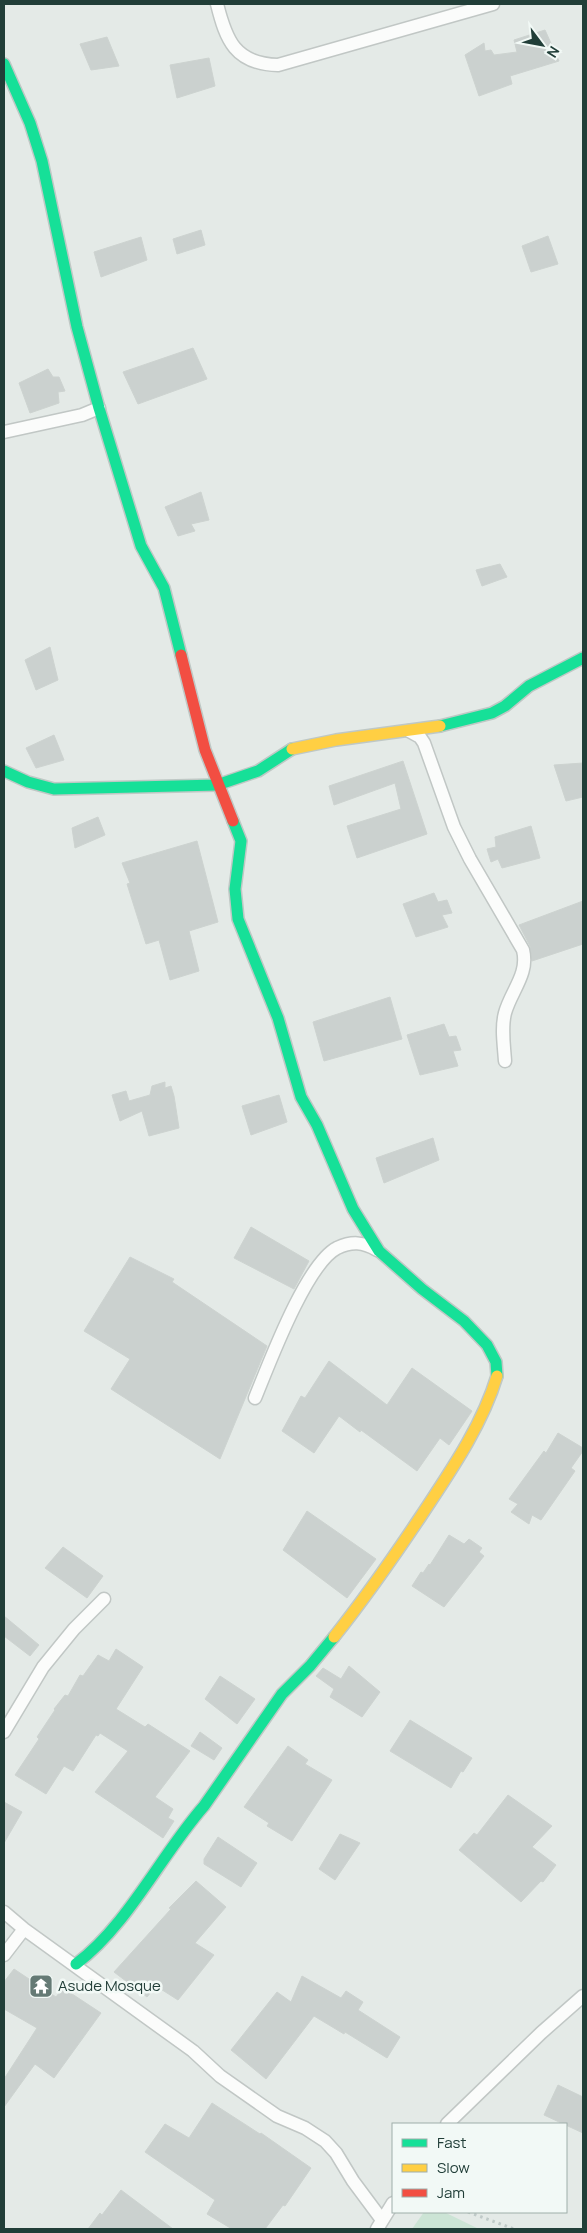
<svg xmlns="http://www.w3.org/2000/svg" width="587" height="2233" viewBox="0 0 587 2233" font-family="Manrope,sans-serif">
  <rect width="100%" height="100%" fill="#e4eae7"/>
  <path fill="#cce4d5" d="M424,2212H444L479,2229H412Z"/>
  <path fill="#cbd1cf" stroke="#cdd3d0" d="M545,30L559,61L510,76L512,84L479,96L465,55L484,43L485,51L491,50L494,55L517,52L514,40Z
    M107,37L119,66L91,70L80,44Z
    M209,58L215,86L177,98L170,65Z
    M201,230L205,245L177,254L173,239Z
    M548,236L558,264L531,272L522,246Z
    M141,237L147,260L101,277L94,252Z
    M193,348L207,379L138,404L123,372Z
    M48,369L53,377H59L65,391L58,392L59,403L30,413L19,383Z
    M201,492L209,520L191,524L195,531L178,536L165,507Z
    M500,564L507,577L482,586L476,570Z
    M50,647L58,680L36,690L25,660Z
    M54,735L64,760L36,768L26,748Z
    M403,761L427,834L357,858L347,826L401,809L395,783L334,805L329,786Z
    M583,763V797L566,801L554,765Z
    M98,817L105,835L75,848L72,828Z
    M531,826L540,858L502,868L498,859L491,862L487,849L496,847L495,837Z
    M197,841L218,922L189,931L199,971L170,980L159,940L146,944L127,884L130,883L122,863Z
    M434,893L438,902L447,900L452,913L442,915L448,927L416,937L403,904Z
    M583,901V944L532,961L530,946L519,925Z
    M390,997L402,1039L324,1061L313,1022Z
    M444,1024L449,1037L456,1036L461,1050L453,1051L458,1066L420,1075L407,1035Z
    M165,1082V1088L171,1086L174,1096L179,1128L149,1136L142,1111L120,1121L112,1095L126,1091L129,1101L150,1095L152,1086Z
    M279,1095L287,1122L251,1135L242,1106Z
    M433,1138L439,1160L384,1183L376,1158Z
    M251,1227L309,1261L294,1289L234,1258Z
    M130,1257L174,1279L172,1282L267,1346L220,1459L111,1389L130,1359L84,1331Z
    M329,1361L387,1405L412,1368L472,1411L449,1445L440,1438L417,1471L361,1430L360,1432L339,1416L314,1453L282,1431L301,1396L305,1398Z
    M558,1433L583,1448V1451L571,1468L575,1471L541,1520L532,1515L529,1524L511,1512L518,1504L509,1499L544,1451L546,1453Z
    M307,1511L376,1559L347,1598L283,1550Z
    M449,1535L464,1544L469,1539L482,1548L479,1552L484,1556L444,1607L412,1586L421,1572L423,1573L429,1564L430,1565Z
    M63,1547L103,1576L87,1598L45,1568Z
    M4,1616L39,1645L30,1656L4,1636Z
    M116,1649L143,1667L116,1709L145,1727L148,1724L190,1751L155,1797L173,1809L168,1818L174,1821L163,1838L95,1792L128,1751L100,1733L98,1736L96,1735L73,1771L64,1766L46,1794L15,1775L39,1739L37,1737L55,1710L54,1709L65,1695L68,1696L80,1675L83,1676L98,1655L109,1661Z
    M349,1666L380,1692L362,1717L330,1697L334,1689L316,1676L323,1668L341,1679Z
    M220,1676L255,1699L237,1724L205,1699Z
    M410,1720L472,1758L463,1772L461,1771L451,1788L390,1751Z
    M200,1732L222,1748L214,1760L191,1746Z
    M288,1746L308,1760L305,1764L332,1780L292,1841L267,1826L269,1823L244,1807Z
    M508,1795L552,1826L532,1847L556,1865L543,1882L541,1881L521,1902L459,1850L474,1833L477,1835Z
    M4,1802L22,1812L4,1843Z
    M340,1834L360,1843L335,1880L319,1869Z
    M218,1837L257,1863L241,1887L204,1864V1859Z
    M196,1881L226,1907L195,1943L214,1955L178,2000L156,1986L147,1997L114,1972L171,1909L169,1908Z
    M14,1969L56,1997L63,1988L101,2013L54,2078L35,2064L4,2107V2079L37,2028L4,2009V1982Z
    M302,1976L341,1998L346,1991L363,2002L358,2010L400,2037L387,2058L345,2032L344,2034L314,2016L266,2079L231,2050L277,1992L291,2002Z
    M558,2085L583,2097V2133L544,2115Z
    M212,2103L260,2134L261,2133L311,2168L285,2206L283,2205L265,2229H232L207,2214L215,2200L145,2152L165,2124L189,2138Z
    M121,2190L173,2229H88L100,2213L102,2215Z"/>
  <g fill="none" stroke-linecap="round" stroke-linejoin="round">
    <g stroke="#c1c7c5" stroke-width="15">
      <path id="street" d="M217,4C226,40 235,64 278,65L493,4
        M4,432L82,415L99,408
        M409,731L420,737L424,743L454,827L470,859L523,950C529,974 511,991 505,1013C501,1028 504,1045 505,1061
        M255,1398C269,1364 306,1264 337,1248C352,1241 363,1242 377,1250
        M4,1732L43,1667L74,1629L104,1599
        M4,1912L24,1929L193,2051L220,2076L277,2116L305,2128L325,2141L336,2153L353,2181L382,2220
        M4,1955L24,1929
        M447,2124L541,2033L583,1996
        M377,2229L393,2203"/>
    </g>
    <g stroke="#bfc8c5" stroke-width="14">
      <path id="fast" d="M4,64L30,123L42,161L77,327L99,408L141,546L164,588L181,655
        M440,726L492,713L505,706L529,686L583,658
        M4,771L28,782L54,789L217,785L258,771L292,749
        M233,821L241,841L235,889L238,919L278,1018L301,1097L317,1125L353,1209L379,1251L422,1289L464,1321L487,1345L496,1362L497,1376
        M76,1964C128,1925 161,1855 204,1806L282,1694L310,1666L334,1637"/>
    </g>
    <g stroke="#bfc8c5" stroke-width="14">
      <path id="slow" d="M292,749L336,740L440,726
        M334,1637C365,1598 393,1558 421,1516C450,1472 482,1426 497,1376"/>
    </g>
    <g stroke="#bfc8c5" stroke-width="14">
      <path id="jam" d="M181,655L205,750L233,821"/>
    </g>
    <path stroke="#c0cac8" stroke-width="3" stroke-dasharray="2.5 4" stroke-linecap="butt" d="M468,2212L514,2229"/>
    <use href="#street" stroke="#fbfcfb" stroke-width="12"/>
    <use href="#fast" stroke="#16e098" stroke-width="11"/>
    <use href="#slow" stroke="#ffcf43" stroke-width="11"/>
    <use href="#jam" stroke="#f24e42" stroke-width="11"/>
  </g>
  <defs>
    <g id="temple-square" transform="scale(1.25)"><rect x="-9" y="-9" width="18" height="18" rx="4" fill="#657a75" stroke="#f2f9f6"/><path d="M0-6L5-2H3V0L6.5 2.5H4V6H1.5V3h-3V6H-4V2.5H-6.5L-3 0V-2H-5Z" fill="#fff"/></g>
  </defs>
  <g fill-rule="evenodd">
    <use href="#temple-square" x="41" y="1986"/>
  </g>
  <g text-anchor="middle" stroke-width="5" stroke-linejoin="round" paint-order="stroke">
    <g font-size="15" fill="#213e38" stroke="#f2f9f6" text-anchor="start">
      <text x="58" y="1991">Asude Mosque</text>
    </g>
  </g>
  <rect width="587" height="2233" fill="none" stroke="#213e38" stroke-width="10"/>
  <rect x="392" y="2123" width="175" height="90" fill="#f2f9f6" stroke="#9eaeaa"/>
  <rect x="402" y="2139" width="25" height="8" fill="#16e098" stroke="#9eaeaa"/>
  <text x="437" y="2148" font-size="15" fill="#213e38">Fast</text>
  <rect x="402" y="2164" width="25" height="8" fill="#ffcf43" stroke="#9eaeaa"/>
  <text x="437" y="2173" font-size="15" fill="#213e38">Slow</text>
  <rect x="402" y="2189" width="25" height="8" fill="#f24e42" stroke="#9eaeaa"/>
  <text x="437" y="2198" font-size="15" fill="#213e38">Jam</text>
  <g transform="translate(542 45) rotate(122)" stroke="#f2f9f6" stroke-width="4" paint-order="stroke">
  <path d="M0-4L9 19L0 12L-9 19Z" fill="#213e38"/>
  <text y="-8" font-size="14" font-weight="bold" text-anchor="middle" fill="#213e38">N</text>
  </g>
</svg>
